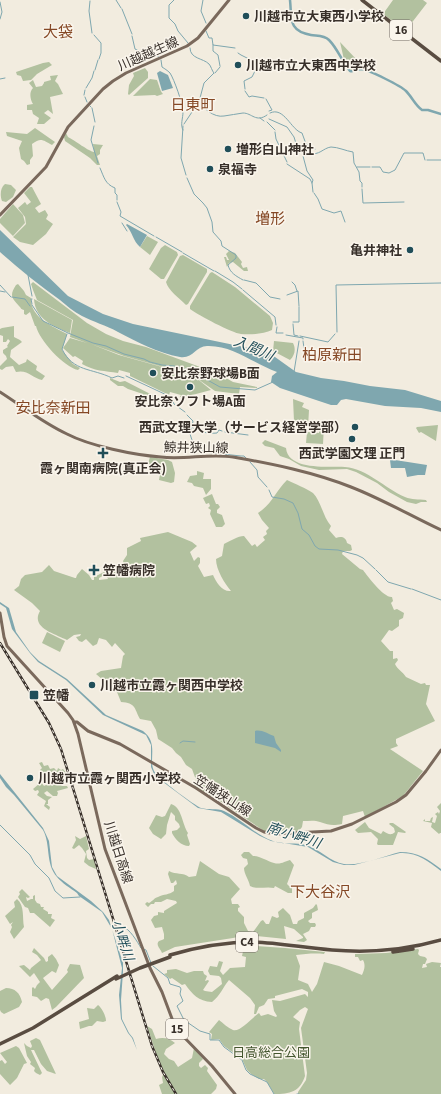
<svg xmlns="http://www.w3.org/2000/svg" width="441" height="1094" viewBox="0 0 441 1094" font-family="'Source Sans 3','Noto Sans JP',sans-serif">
  <rect width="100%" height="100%" fill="#f2ecdf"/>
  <path fill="#b2c19f" d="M393,0H423L427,3L410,25L406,22L402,28L383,14Z
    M340,42L356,59H361L362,60L361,65L356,71H351L345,64Z
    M49,62L52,65L37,74L31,80L23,81L21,76L17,75L16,72L43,63Z
    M145,68L148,72V78L129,95L128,94L129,85L134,76L133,73Z
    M58,75L55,81L58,84L63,94L50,97L53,114L48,110L44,113L51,118L44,124H37L39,118L33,114L32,110H27V105L33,104C30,99 29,92 33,88L29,83L33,80L36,87L42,86L44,83V82L51,80L50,76Z
    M150,79L157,80C159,85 160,91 163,94L157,96L155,95L133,96Z
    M35,128L55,142L52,145C43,140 41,137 32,144L33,156L30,160V164L27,165L24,161L21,159L19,148L22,141L7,136L6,132L27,134Z
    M66,133L68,137C74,140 90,152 94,152L93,144L103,145L100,150V154L97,156L100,165H97L90,158L65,141L64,137Z
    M5,184L11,185L16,190L13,197L6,202L2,201C0,196 0,188 5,184Z
    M30,187H32L41,204L35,208L39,213L45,210L48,215L46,219L53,224L46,234L33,245L20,242L13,237L26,224L25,217L18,208L25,202L27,205L31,202L24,193Z
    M13,204L23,215L25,223L13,236L0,223V219Z
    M147,236L158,242L150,255L140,247Z
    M165,245L177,252L178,255L164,279H161L149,269L161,248Z
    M229,251L235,253L242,262L241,264L243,268L247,267L248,271H244L233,262L229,263L227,267L224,257H226L227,260H229L226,254Z
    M183,255L207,269V272L188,304L186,305C179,298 168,290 166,282L180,256Z
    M212,272L235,287L270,316L273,323L272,330C264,334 250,335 241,334C232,333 198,315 190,309V306L210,273Z
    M33,282L87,323L106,334L123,341L146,347L219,374L233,382L257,387V388L240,387L239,394L215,391L192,375L124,356L91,344L119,355L191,375L200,381L211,390L196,394L180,397L181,395L170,392L169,395L130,376V373L119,370L118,373C105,371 94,371 82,364L83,361L75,356L73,357L63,348L70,338L87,343L70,337L73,320L37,300L33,290L31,284Z
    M18,284L24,291L26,295L31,298C30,317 52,326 67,334L62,350L73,364L80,368L78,370C64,367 39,340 36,326H35L30,312L26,315L24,314V310C19,308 23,310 19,306C12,298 9,296 16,285L24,293L16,285Z
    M34,299L72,320L70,333C54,327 35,319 34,299Z
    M14,326V337L20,340L22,342L11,350L10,357L19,365L26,362L27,359L37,366L36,370L45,376L42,380C33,378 27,369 16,372L13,366L6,367L2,370L0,369V366L7,359L6,356L3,353V350L8,347L7,346L10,341L8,339L6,342H3V336L0,335V329L2,328Z
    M274,341L293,343C296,349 295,355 290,360L273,351Z
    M110,378L120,382L125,381L162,400L166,407L155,400L144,397L140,393L128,389L123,386H118L110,380Z
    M293,399L304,403L302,407L309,410L308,427L295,424L294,421Z
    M319,425H324L323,444L306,443L307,432L319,433Z
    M438,425L436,441L421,432L419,433L416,428L417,427Z
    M265,440L286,448C288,471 330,466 345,467C368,469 384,488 405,497C412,500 418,499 426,500L427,502H421L416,504L407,502L389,492L377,483L356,472L347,469L319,470L301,466L289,459L280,456L274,448L265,446L262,443Z
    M150,457L168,460L172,462L175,473L174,482L171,483L159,480L161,469L163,468L148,464Z
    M197,471L204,473L203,479H211V489L206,495L203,488L194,486L192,483L187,482L190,476L197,475Z
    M287,480C295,484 306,488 313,493C321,501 323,517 331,526L329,530L336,538C341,536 346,537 347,543L351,545L352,550L350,551H343L342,554L360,569L363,570C368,577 384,598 392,597L393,601L391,603L394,610L397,609L404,613L403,618L399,620V626L392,631L389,630L381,641L390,651H393V659L397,658L398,660L395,664C397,669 403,672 406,677L421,684L425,683L426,685H430L426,704L435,721L396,739V743L398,746L390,749L423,771L403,796L365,817L363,811L343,816L342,824C332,826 329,825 320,822C315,820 309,821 303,821L302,827L298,832L281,834L264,831L220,801L194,786L196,780L192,769L186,765L181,757L176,753L172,748L158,739L156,730L151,721L140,719C134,708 136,703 121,702L117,692L96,674L101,671L121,668L123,656L125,654L115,643L112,647L106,640L99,638L97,644L93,646L86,639L82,642L79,641L76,637L80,636L81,634L74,635L67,640C56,634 30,628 40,611L32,603L14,590L19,586L21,579L25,575L42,572L49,565L54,571L75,578H76L77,575L82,569L89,575L92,580H94V577L104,572L106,574L99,578V580L108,579L107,577H110L107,574C109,568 118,567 124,564L123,561L127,555V548L141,541L140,538L168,532L192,542L197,546L190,552L194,561L198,557L200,558V563L198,566L204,577L213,575C216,582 222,592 231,591C225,584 216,570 216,559L222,556L224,544C230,541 238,536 244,536L252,546L255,544L257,547L265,540L263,537L267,534L266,531L269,528L262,520L258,513C273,503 275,492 287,480Z
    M212,494L216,504H218L220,507L217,510V513L222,515L225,524L222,527H216L210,514L211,510L208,508L210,506L209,503L206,504L203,498Z
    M47,632L65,641L60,652L42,643Z
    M42,762L44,766L48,765L50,769L54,768L57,771L58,768L61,770L63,769L67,774L62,777L60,773L58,776L60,778V784L62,786H67L68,788L57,791L58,793L57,796H53L47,791L44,793L47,796L52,797L48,800V804H46L50,807L49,810L44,806L46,801L37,795L39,792L38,790L35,791L33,789L40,783H42L44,786L48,784L47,781L43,780L48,775L43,776L44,774L40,770L42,768L39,763Z
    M441,803V833H440L439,834L431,827L432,823L423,821L425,819V821H430L431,818L433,817L432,822L435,823L437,816L435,814L438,812L439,814L440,811L437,807Z
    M171,804C182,807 182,824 188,833L187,835L190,844L189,846C181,846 175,839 172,833V831L177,830L180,827L179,824L175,820V816L171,812L167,825L166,834L161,839L153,834L149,828L156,815L162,817L165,816Z
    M365,822L369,828L381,834L383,831C388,834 391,836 395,832L394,828L389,824L390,823H393L406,832L405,833L398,832L393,845H378L377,844L378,839L371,832L358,833L355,830Z
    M75,836L80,839L86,836L89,849L86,851L87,858L89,860L94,859L96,869L89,866L84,862L86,854L82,848L79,845L74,849L72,848L76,840Z
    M244,852H249L253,856C260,856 267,861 274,863C281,865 285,861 290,860L294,865L287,884L289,886H292V893H288L275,886L274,888C265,886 258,890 250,886C249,880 244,874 244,868L248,864L247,859L243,858L241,855Z
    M200,861L219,874L229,877L239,888L240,889L231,899L232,904H238L240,907L238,908V911L244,917V923L248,931L253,932L261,921L263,920L266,924H269L272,916L277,918L279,917L278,912L283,908L290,915L293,924H297L298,921L304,918V913L313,908L316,904L317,905L318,910L312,913V918L308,921L310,923H315L316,925L315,927H311L309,931L303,934L307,940L304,942L296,941L303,938V937L294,929L284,926L286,939L247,935L233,938L175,947L162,953C161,949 155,945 159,941C161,940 163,940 164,939V934L162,927L155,928L151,920L154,916L158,915V912L164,913V911L177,903L176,901L167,899L161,902H155L154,904H151L148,907L145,904L147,902L149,903C153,901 154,898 158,897C164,894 169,895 174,891V886L177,884L176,880L173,883H171L168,874L169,871C176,875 183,872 189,877L196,876Z
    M22,889L30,897L28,898L26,897L27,901L31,899H33V896L35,895V900L37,903L40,904L41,907H44L43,909L48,912V914H52L51,918L55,920L50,927L34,913H30L28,908L25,907L18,897L20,894L19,892Z
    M17,899C25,906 22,918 24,927L14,939L10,932L12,927L11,925L13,922L10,924L5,916L15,907L14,902Z
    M256,946L285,948L325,952L324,954C315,953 305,954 296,955L300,966L298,980L308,984L312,992L317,984L324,962L339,966L362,975C364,970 366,966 363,960L360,961L358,957H355V954L386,953L418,949L419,950L418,954L420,956L425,957L427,959L425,964H423L422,968L427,967L426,964L432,962L441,963L440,967H441V1094H298V1092L306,1080L307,1073L301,1028L308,1009L305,1007L300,1010L293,1017L300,1022L299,1029L305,1076C300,1092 290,1094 274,1094L267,1082L264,1079H259L251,1074L247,1070L242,1059L224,1046L219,1039L211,1040L212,1034L209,1032L219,1020C223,1023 228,1028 233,1030C239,1033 253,1017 259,1013L261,1016L268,1014L276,1017L277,1016L274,1011L272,1000L280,1001L305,994L308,997V992L302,989L275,996V998L268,999L264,1005L259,1007L256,1014H254L255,1005L250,998L229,980C223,987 220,996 212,1002C198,1001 193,995 185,984L182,985L172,978L170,979L164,974L167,973V970L176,969L187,973L194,971H203L204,974L207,976L205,981L208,980L209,981L203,990L205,991L212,992L222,984L221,978L219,976L210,975L208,971L210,966L217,967L219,961L223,962L220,971L223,975L230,968L245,967L246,957L242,956L244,947Z
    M34,948L44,958L46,962L48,961V957L52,954L56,959L59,965L56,973L52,971L43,978L52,990L68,972L67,970L70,964L80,965L84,978L56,1007L52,1010L49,999L46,998L41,1001L37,997L32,996V988L33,987L35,989L37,985L40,982L34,973L30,977L19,966L24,965L30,970L31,968L41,960L37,955L32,952Z
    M6,988C15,988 20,993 22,1002L19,1007L4,1014L1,1012L0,1010V991Z
    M98,1005C102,1008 106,1016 106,1021L103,1022L97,1021L92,1026H89L80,1029L79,1022L89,1019L87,1008L94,1009Z
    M147,1026L152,1029L156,1039C163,1037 169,1038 175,1043L166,1049L164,1054L169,1059L174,1061L178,1067L192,1058L194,1048L203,1059L199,1063V1066L201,1068L205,1065L208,1068L207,1071L217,1085L216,1089L211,1094H162L159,1085L163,1083L162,1077L164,1073L155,1050Z
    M36,1038L40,1040L56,1074L47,1071L41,1064L34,1050H31L42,1073L40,1075L36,1073L34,1071L35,1068L30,1064L31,1062L27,1056L24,1043L27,1046L31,1048L32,1046L30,1041Z
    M16,1046L19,1048L27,1063L24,1064L17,1078L10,1085L0,1074V1061L2,1060L5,1064L7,1062L0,1053Z"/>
  <path fill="#7fa7af" d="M160,71L168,75L173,88L162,91L157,73Z
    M127,224L147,235L140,247C133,241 132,231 126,225Z
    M0,230L68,296L103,314L133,324L268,352L296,372L321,378L344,381L370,386L405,390L441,401V412L421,408L385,406L346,399L341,400L337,405H331L280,388L271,382L272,376L277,372C254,364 233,345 207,346C196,346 193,359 180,357C158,353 137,342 118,332C106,325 93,322 82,316C74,312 66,305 60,300C39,285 19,269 0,252Z
    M390,460H395L427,465L425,475H418L407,477L405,468H391Z
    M0,602L9,608L16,632L30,652L39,661L67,679L106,715L143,731C161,745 145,763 157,775C162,781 194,805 201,808C208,810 217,808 224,811C242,819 255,835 273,841C284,845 296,842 306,845C320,849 330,862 344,864C361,866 384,856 400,852C418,852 428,859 441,869V871C428,861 417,852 400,853L354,865H344L333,862L308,847L271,841L260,836L221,812L198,808L155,776L151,767V745L146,735L103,715L66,680L38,662L30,653L12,629L6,608L0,604Z
    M255,731C261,729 268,734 274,736L276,743L281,750V752L275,748L255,743Z
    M0,774L43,828L49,841L52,867L57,876L91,901L103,912L109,920L123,963V972L121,1000L122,1019L129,1033L133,1038L137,1050L160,1094L137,1050L132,1038L128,1033L121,1019L119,995L122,968L112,929L102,912L79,896L77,893C70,888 62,883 57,877C45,864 51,845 43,830L14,795L6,787L0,778Z"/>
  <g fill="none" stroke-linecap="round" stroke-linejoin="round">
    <path stroke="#7fa7af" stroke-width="1" d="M116,0L121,8
      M174,0L169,5V18L175,24L178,31L188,43
      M203,0L201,11L206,23
      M90,1L89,11L92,33
      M0,2L2,12L0,19
      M122,9L132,34
      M206,31L209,38H212L213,45L235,48
      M94,35L101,43V53L99,59
      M132,36L135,49C143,54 152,52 159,57
      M213,45V51L218,55L220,66
      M190,48C190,59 203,58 209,64C211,66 212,71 214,73L204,83L200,98
      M238,53L241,55L255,62
      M161,60L162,67C165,69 167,70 170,73C174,79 183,104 183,112C183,118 180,125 183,130
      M95,70L98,60
      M215,73L220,67
      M0,79L5,78
      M86,88L92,78L94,71
      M245,89L244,81L252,77L256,69
      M245,91L249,97L252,96L264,98
      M84,95L85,90
      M85,97L87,102
      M266,99L272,110L269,111
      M199,100C202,108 214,118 224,116C230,115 237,114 243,113C252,113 256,123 267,115
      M90,106L91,107
      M92,108L95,122
      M270,113C284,106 291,130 302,133L306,144L315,149
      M260,118L264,121
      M269,119L287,127L294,137L299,153
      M267,122L275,130
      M184,124L198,103
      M94,126L91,140L98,163
      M183,126L181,158L186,175
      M275,132L276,139L287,162
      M427,160H441
      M287,164L310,179L312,183L313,192
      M357,167H370
      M372,167H380L383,172L389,173L395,170L404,153H423L425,160
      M100,168C104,177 105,184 115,188V193L117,195V200
      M187,178L194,194L203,203L207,208L212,222L213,232L221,241L222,246L236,255V258L228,265C230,273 236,276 243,280
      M312,183L313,180L307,171L303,156L310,153C319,156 323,148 331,147C338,147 346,151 353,152L354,163L359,172L360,181L362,183V187
      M362,189L363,203L404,202
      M314,193L318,199L322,209L334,213L341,211L345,222
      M117,202L121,212L120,216L154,236
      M122,223L127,231
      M156,237L182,252
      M183,253L214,271
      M215,271L233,282L242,289
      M28,275L32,296
      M244,280L256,283L270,297L280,299
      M292,282L295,285L297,291
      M0,285L11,297
      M243,290L275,317L276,325
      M0,291L5,292
      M287,295L298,291L299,306
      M12,297L25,299L30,306
      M32,304L31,299H32
      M32,305L43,321L68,333L93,343L106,346L124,354L144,359L150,362L162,365L174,366L184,369H195L202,377L220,387L255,390L273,382
      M293,322H299V307
      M293,324L294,335L298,336
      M277,327L276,333H283
      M337,332L336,285L441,283
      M67,334L62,349C73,372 92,368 112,378L118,376L124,378
      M286,335L303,338V339
      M300,336L328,342L335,334
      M303,341L304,348
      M294,372L299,341
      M126,376L171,397L174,404L185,412
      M187,415L193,421L191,432
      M192,427C198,432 209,434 217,433L219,430L222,431
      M225,432L248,435
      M190,434L192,440L204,452L241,456H244L246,458
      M250,462L257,470L258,477L267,487
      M269,490L272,497L284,499L293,503L298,513L302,529L309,535L315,546L319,549L338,550L357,555L363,558L375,569
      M376,570L388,582L411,589
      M412,589L441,600
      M180,743L183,741L195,742
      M0,825L30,855L35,864L49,878L55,891L63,898L80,897
      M113,929C116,928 119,926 122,927C129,927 138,943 141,948L146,950L151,963
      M153,966L168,978L170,984L180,987L181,989L180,994L183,1001L177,1006L184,1020L200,1031L210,1034V1040H219L224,1047L242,1060L246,1070L250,1074L267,1082L274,1094
      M297,1094H299"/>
    <path stroke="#7fa7af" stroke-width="2.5" d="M290,0C292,19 288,31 311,35C317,36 324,35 329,40C338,49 342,62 350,71C355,72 357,69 362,69C369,70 401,86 406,91C412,97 415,105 422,110H428L441,114"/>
    <path stroke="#7a695c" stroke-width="3" d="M0,215L46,167L68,127L103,89L113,81L126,73L187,46L198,38L229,0
      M0,392C22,406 43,423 67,434C90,446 134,455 161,457C185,460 209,453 233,457C273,464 313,472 351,487C382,499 411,516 441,530
      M0,613L4,637L7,646L68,713L73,720L78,734L105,849L150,968L162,992L174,1024L179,1032L212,1066L235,1094
      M74,722H77L88,731L120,744L196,788L256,828L264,832L276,834L331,831L352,824L396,802L406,795L426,771L441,750"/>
    <path stroke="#594c41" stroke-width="3.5" d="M362,0L441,61
      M393,952L413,949
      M170,955C197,947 225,942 254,942C280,943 306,948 332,950C369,953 406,950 441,940
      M0,1044L33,1028L117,976"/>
    <g stroke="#38302a" stroke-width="2.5">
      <path id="rail" d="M0,643L49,723L61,749L152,1046L163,1072L176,1094"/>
    </g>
    <use href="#rail" stroke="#faf5ec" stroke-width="1" stroke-dasharray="3" stroke-linecap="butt"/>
    <path stroke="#594c41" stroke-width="3.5" d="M116,979L140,968L170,957"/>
  </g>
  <g fill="#204e59" stroke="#faf5ec" stroke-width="1.5">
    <circle cx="246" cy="16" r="4"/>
    <circle cx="238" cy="65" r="4"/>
    <circle cx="228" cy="149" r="4"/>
    <circle cx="210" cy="169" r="4"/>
    <circle cx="410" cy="250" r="4"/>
    <circle cx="153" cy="373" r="4"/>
    <circle cx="190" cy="387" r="4"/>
    <circle cx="355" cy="427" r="4"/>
    <circle cx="352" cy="439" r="4"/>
    <path d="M101 447h4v4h4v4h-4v4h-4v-4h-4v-4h4z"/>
    <path d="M92 564h4v4h4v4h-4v4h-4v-4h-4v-4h4z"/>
    <circle cx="92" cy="685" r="4"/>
    <rect x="29" y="690" width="10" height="10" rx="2"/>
    <circle cx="30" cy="778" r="4"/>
  </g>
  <g text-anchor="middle" stroke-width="3" stroke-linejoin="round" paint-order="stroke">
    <g fill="#faf5ec" stroke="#726b64" stroke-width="1">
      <rect x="390" y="20" width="22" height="20" rx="3"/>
      <rect x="236" y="932" width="22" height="20" rx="3"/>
      <rect x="166" y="1019" width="22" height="20" rx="3"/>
    </g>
    <g font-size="12" font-weight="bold" fill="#38302a">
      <text x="401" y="34">16</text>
      <text x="247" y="946">C4</text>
      <text x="177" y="1033">15</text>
    </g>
    <g font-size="13" font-weight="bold" fill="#38302a" stroke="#faf5ec" text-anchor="start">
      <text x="254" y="21">川越市立大東西小学校</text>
      <text x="246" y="70">川越市立大東西中学校</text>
      <text x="236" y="154">増形白山神社</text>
      <text x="218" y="174">泉福寺</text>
      <text x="402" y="255" text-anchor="end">亀井神社</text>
      <text x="161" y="378">安比奈野球場B面</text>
      <text x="190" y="406" text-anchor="middle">安比奈ソフト場A面</text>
      <text x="347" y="432" text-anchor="end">西武文理大学（サービス経営学部）</text>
      <text x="352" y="458" text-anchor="middle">西武学園文理 正門</text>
      <text x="103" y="473" text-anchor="middle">霞ヶ関南病院(真正会)</text>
      <text x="103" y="575">笠幡病院</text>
      <text x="100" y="690">川越市立霞ヶ関西中学校</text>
      <text x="43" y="700">笠幡</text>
      <text x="38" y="783">川越市立霞ヶ関西小学校</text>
    </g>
    <g font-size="13" fill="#38302a" stroke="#faf5ec">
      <text transform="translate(148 53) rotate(-24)" y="5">川越越生線</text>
      <text transform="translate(196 447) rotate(1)" y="5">鯨井狭山線</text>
      <text transform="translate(223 795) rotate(33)" y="5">笠幡狭山線</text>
      <text transform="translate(119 852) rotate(72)" y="5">川越日高線</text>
    </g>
    <g font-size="13" fill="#43562e" stroke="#faf5ec">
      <text x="271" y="1057">日高総合公園</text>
    </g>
    <g font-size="14" font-style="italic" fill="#204e59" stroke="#faf5ec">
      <text transform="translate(254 348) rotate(23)" y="5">入間川</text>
      <text transform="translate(294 835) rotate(18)" y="5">南小畔川</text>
      <text transform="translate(123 940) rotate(72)" y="5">小畔川</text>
    </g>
    <g font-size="15" fill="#854825" stroke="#faf5ec">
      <text x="58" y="37">大袋</text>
      <text x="193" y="110">日東町</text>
      <text x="270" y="224">増形</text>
      <text x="332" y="360">柏原新田</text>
      <text x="53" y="413">安比奈新田</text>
      <text x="320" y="897">下大谷沢</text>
    </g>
  </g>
</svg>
